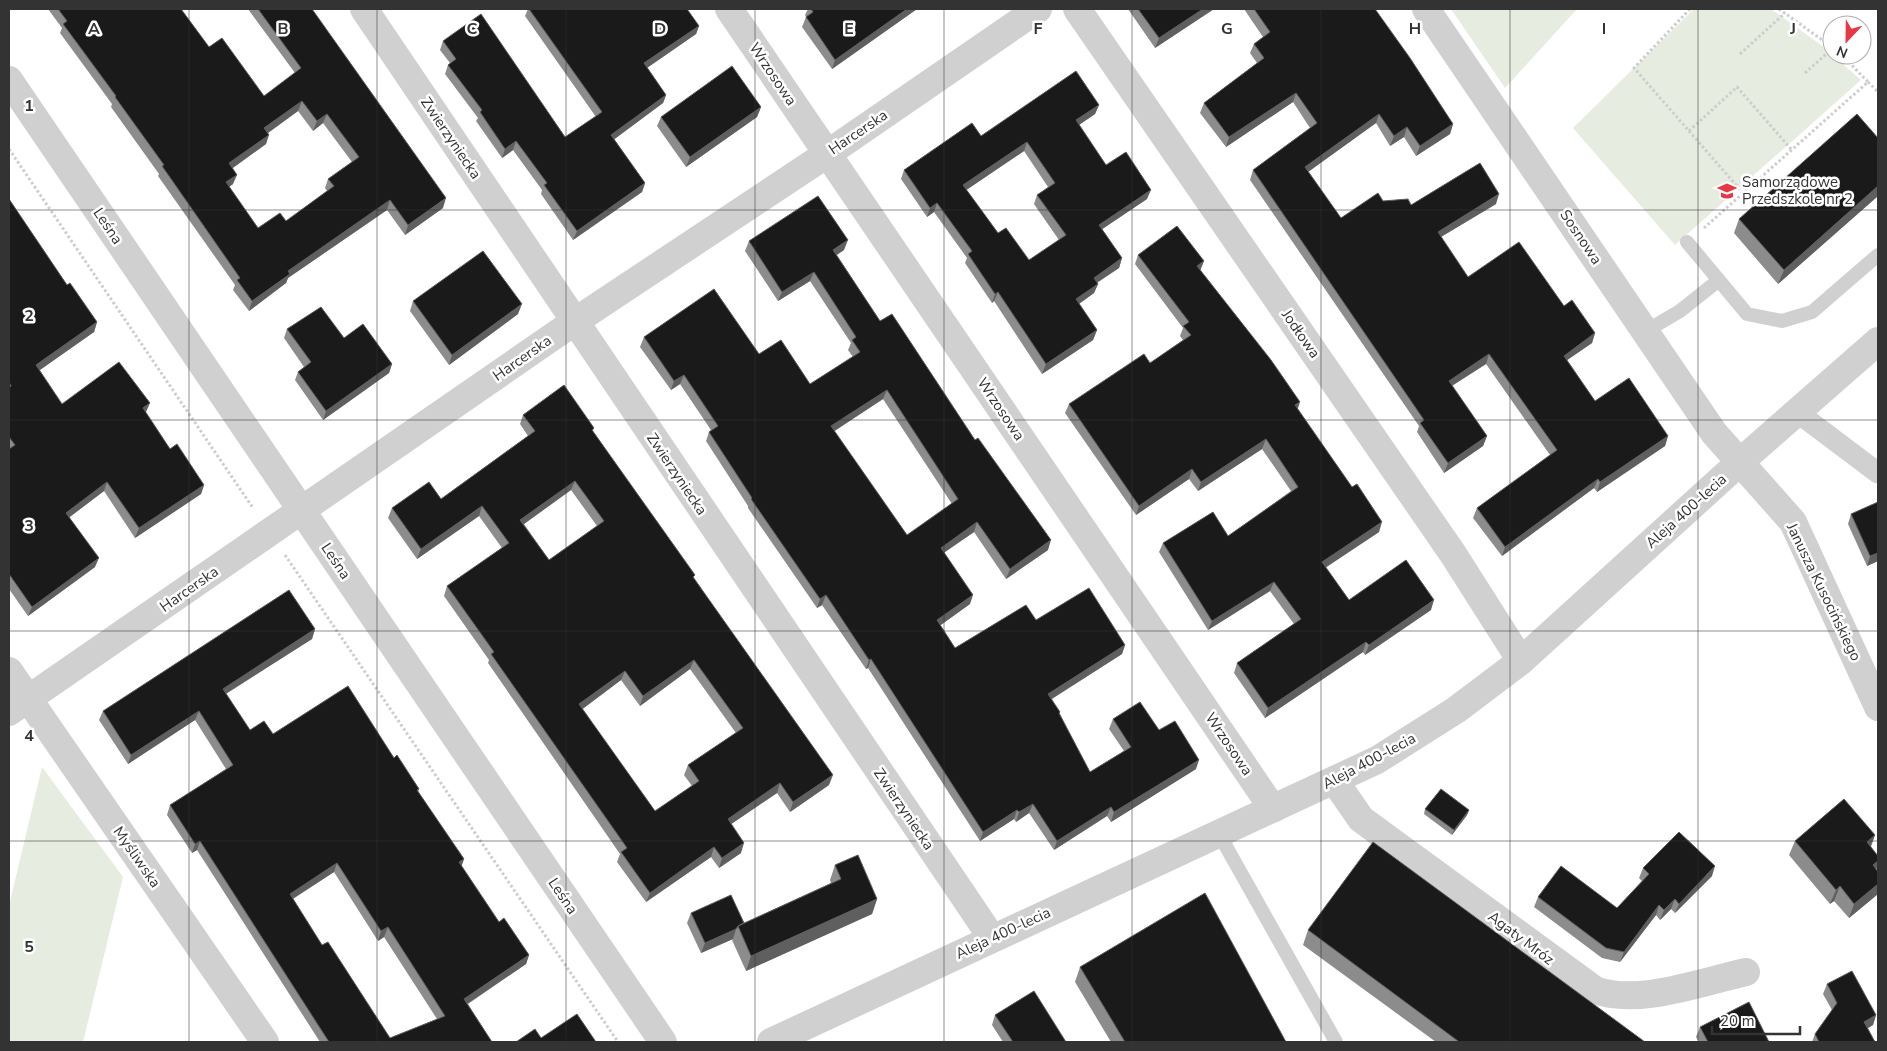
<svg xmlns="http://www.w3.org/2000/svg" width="1887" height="1051" viewBox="0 0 1887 1051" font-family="'Nunito Sans',sans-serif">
  <rect width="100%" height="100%" fill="#fff"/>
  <path fill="#e6ecdf" d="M1451,9H1577L1505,88Z
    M1694,9H1771L1821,45L1861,80L1675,245L1573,128Z
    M42,767L123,877L83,1042H9V906Z"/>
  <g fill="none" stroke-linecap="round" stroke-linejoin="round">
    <path stroke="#cdcdcd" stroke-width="3" stroke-dasharray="2.5 2.5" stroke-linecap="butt" d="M1690,9L1634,68L1689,131L1737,87L1791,149
      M1779,9L1832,47
      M1740,54L1785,13
      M1805,73L1832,49
      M1868,82L1878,92
      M1689,131L1743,193
      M9,149L253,508
      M1704,228L1868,82L1842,55
      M285,555L618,1042"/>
    <path stroke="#d0d0d0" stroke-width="14" d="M1687,242L1747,314L1782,321L1812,312L1878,255
      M1646,331L1680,311L1719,280
      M1219,834L1336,1042"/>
    <path stroke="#d0d0d0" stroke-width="21" d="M1797,412L1878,473"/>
    <path stroke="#d0d0d0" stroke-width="28" d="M364,9L992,938
      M729,9L1273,809
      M1077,9L1453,554L1521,661
      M1426,9L1714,433L1793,522L1878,707
      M9,80L663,1042
      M9,671L265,1042
      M9,712L574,322L827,154L1038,9
      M1334,780L1361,819L1595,990C1638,1006 1701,982 1746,972
      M771,1042L1377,760L1456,710L1521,661L1740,462L1878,341"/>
  </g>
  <path fill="#8c8c8c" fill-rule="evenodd" d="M48,9H181L209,47L264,96L295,73L248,9H312L443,208L405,235L387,210L288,278L286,283L249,311L233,290L235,285L158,176L159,174L111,107L112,104L60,33L62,28ZM298,111L313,131L323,123L352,162L328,179L325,188L327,191L286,221L258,228L229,187L233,184L232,168L266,144L268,133Z
    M528,9H687L699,26L696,34L647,68L666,95L663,103L614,139L645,183L642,192L573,240L541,194L542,190L513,150L502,158L476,121L478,118L445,74L448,65L450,63L440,50L443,41L565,137L596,117L525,16Z
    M808,9H917L832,69L802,27L806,17L805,15Z
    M1128,9H1214L1155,48Z
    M1244,9H1375L1453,124L1450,134L1416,156L1404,137L1390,146L1376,123L1308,172L1341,218L1383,201L1411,205L1496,204L1441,237L1468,277L1564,306L1595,333L1592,343L1567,360L1595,401L1668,436L1665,446L1597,492L1594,488L1502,556L1473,518L1477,508L1550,455L1486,364L1452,386L1487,436L1483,446L1444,473L1417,432L1419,426L1250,180L1253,170L1310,128L1293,102L1226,147L1200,113L1204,103L1257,63L1250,53L1254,44L1263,37Z
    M1099,105L1095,114L1079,125L1106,165L1147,199L1102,229L1122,258L1119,268L1097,283L1098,284L1094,293L1079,304L1097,330L1093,340L1042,374L994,301L992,303L965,263L967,258L934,212L927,217L901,179L904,170L981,136ZM1024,151L1048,187L1037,195L1034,204L1059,240L1029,260L998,233L966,190Z
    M761,107L757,117L686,167L657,126L661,117Z
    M1878,138V196L1778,284L1734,233L1739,219Z
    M9,199L67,285L97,322L94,332L39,370L62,404L146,412V413L170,449L204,485L201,494L135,538L104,491L69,517L95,567L28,616L9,589Z
    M749,241L844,250L837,255L880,321L1048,550L1006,579L974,532L944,552L970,604L940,625L955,648L1036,620L1125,645L1122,654L1052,699L1059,715L1090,772L1124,751L1109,729L1113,719L1159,730L1196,769L1111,822L1107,816L1054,850L1029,813L1016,822L1014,819L980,841L868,668L866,669L822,605L817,608L748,508V506L706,441L709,432L711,430L680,384L671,390L640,347L644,337L759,354L810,384L853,357L848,350L851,343L810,281L778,301L745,251ZM883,399L952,504L907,535L834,431Z
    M1138,255L1204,261L1200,270L1297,409L1379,532L1326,567L1349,600L1431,610L1365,655L1363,652L1265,718L1234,673L1237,663L1294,624L1270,591L1208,630L1159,552L1163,543L1228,536L1291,491L1262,449L1198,491L1189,479L1136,515L1065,413L1069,404L1150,363L1183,340L1180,336L1183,328L1135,264Z
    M413,301L518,314L449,365L410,311Z
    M287,329L344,338L392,364L389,373L323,420L295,380L298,372L304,367L284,338Z
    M523,415L594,428L593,431L694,578L829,785L790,812L777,793L731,824L741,853L719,868L711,857L646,902L617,862L620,854L488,663L489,660L444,596L447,586L502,548L479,516L417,559L388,518L392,508L441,499L528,436L520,424ZM571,490L597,526L549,560L524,524ZM690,669L736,733L688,765L684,775L692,786L655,811L582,709L621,680L640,706Z
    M1878,502V561L1867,566L1848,524L1851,514Z
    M315,629L312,639L226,694L250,730L394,758L419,789L418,792L464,859L461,866L499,922L529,955L526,964L468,1004L492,1042H320L197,850L192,853L167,815L170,805L226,769L195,720L128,764L99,720L103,711ZM334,872L378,941L384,937L437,1019L390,1038L322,945L293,899Z
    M1425,809L1469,810L1467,815L1452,835L1424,814Z
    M1875,835L1871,847L1877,870L1878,872V894L1849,918L1834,901L1830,904L1789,855L1795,841Z
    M835,865L877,899L872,914L746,971L732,940L733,939L701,953L687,923L691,913L744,923L831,883L830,880Z
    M1643,868L1712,876L1675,913L1671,909L1660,920L1656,915L1620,962L1602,958L1534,907L1538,897L1617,908L1642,881L1639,878Z
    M1308,930L1645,1042H1436L1303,945Z
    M1080,967L1286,1042H1111L1075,982Z
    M1827,984L1876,1015L1873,1025L1868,1028L1875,1042H1812L1815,1034L1832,1010L1823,994Z
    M995,1015L1066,1042H1003L992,1025Z
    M1700,1027L1769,1042H1699L1696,1037Z"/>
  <path fill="#5f5f5f" d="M907,9H917L832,69L835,60Z
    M1203,9H1214L1155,48L1159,38Z
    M699,26L696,34L641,72L644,63Z
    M1296,93L1293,102L1226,147L1229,137Z
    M666,95L663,103L608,144L611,135Z
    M302,101L298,111L261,138L264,128Z
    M1099,105L1095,114L1073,129L1076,120Z
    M761,107L757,117L686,167L690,157Z
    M327,114L323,123L313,131L317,121Z
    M1379,114L1376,123L1301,177L1305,167Z
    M1453,124L1450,134L1416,156L1420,146Z
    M1407,127L1404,137L1390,146L1394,136Z
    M269,135L266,144L226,173L229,163Z
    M516,141L513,150L502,158L505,149Z
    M1027,142L1024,151L959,195L963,185Z
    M237,175L233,184L222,192L226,182Z
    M645,183L642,192L573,240L577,231Z
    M1878,186V196L1778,284L1784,270Z
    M1151,190L1147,199L1095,234L1099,225Z
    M1499,194L1496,204L1434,241L1438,232Z
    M446,198L443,208L405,235L408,225Z
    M390,200L387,210L288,278L286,283L249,311L252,301L288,271Z
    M937,203L934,212L927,217L930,208Z
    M848,240L844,250L830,259L833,250Z
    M1122,258L1119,268L1090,287L1094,278Z
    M1204,261L1200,271L1197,266Z
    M814,272L810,281L778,301L782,292Z
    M1098,284L1094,293L1073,308L1076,299Z
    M998,292L994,301L992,303L995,294Z
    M522,304L518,314L449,365L452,355Z
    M97,322L94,332L33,375L36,365Z
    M1097,330L1093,340L1042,374L1046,364Z
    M1595,333L1592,343L1560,365L1564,356Z
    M1489,354L1486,364L1445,390L1449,381Z
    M392,364L389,373L323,420L326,411Z
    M684,375L680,384L671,390L674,381Z
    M887,390L883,399L827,436L831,426Z
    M1300,402L1297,411L1295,405Z
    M150,403L146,412L139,418L143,408Z
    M1487,436L1483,446L1444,473L1448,463Z
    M1668,436L1665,446L1597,492L1600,482Z
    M1266,439L1262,449L1198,491L1201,482Z
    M1192,469L1189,479L1136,515L1139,506Z
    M1598,479L1594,488L1502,556L1505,547Z
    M575,481L571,490L517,529L520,520Z
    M107,482L104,491L62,523L66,513Z
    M204,485L201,494L135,538L139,528Z
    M482,506L479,516L417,559L421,549Z
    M977,522L974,532L938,557L941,548Z
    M1382,522L1379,532L1319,572L1322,562Z
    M1051,540L1048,550L1006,579L1010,569Z
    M1878,553V561L1867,566L1870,556Z
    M99,558L95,567L28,616L32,607Z
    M1274,582L1270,591L1208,630L1212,621Z
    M826,595L822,605L817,608L820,599Z
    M973,595L970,604L934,630L937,620Z
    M1434,600L1431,610L1365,655L1369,645Z
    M315,629L312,639L219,698L223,689Z
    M1366,642L1363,652L1265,718L1268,708Z
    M1125,645L1122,654L1045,703L1048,694Z
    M871,659L868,668L866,669L869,660Z
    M694,660L690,669L640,706L643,696Z
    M625,671L621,680L576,714L579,704Z
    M199,711L195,720L128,764L131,755Z
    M1199,760L1196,769L1111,822L1114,812Z
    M833,775L829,785L790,812L793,802Z
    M780,783L777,793L724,829L728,819Z
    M1033,804L1029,813L1016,822L1019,812Z
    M1111,807L1107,816L1054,850L1057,841Z
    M1017,810L1014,819L980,841L983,832Z
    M1469,810L1467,815L1452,835L1454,830Z
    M1875,835L1869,850L1867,842Z
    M200,841L197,850L192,853L195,844Z
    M744,843L741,853L719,868L722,858Z
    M714,847L711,857L646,902L650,893Z
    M464,859L461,868L459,862Z
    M1878,861V865L1875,873L1873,865Z
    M337,863L334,872L286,903L290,894Z
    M1715,866L1712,876L1675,913L1679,904Z
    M1878,884V894L1849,918L1854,904Z
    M1840,886L1834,901L1830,904L1836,890Z
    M877,899L872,914L746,971L751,956Z
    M1675,899L1671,909L1660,920L1664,910Z
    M1659,905L1656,915L1620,962L1624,952Z
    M388,927L384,937L378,941L381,931Z
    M736,929L733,939L701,953L705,943Z
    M529,955L526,964L461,1008L464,999Z
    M1876,1015L1873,1025L1861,1032L1864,1022Z"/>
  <path fill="#1a1a1a" stroke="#5f5f5f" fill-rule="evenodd" d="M58,9H181L209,47L222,38L264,96L301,68L258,9H312L446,198L408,225L390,200L288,271L290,274L252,301L237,280L240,278L162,166L164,165L115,97L116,96L63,24L67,21ZM302,101L317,121L327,114L359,157L328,179L334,186L286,221L280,213L258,228L226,182L237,175L229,163L269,135L264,128Z
    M529,9H687L699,26L644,63L666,95L611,135L645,183L577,231L544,185L547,183L516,141L505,149L480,112L482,110L448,65L456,59L443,41L481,14L565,137L602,112Z
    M811,9H907L835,60L806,17L813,12Z
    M1138,9H1203L1159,38Z
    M1254,9H1375L1410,58L1453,124L1420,146L1407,127L1394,136L1379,114L1305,167L1341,218L1378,193L1383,201L1408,199L1411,205L1480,163L1499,194L1438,232L1468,277L1519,242L1564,306L1572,300L1595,333L1564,356L1595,401L1629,378L1668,436L1600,482L1598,479L1505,547L1477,508L1557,450L1489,354L1449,381L1487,436L1448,463L1420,423L1424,420L1253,170L1317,123L1296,93L1229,137L1204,103L1264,58L1254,44L1270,32Z
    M732,66L761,107L690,157L661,117Z
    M1076,71L1099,105L1076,120L1106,165L1126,152L1151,190L1099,225L1122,258L1094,278L1098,284L1076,299L1097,330L1046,364L998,292L995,294L968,254L972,251L937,203L930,208L904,170L972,123L981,136ZM1027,142L1055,183L1037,195L1066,235L1029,260L1006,228L998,233L963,185Z
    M1857,114L1878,138V186L1784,270L1739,219Z
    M818,196L848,240L833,250L880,321L892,314L975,440L978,438L1051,540L1010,569L977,522L941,548L973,595L937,620L955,648L1026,605L1036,620L1089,588L1125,645L1048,694L1060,712L1059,713L1090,772L1131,747L1113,719L1140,702L1159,730L1175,721L1199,760L1114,812L1111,807L1057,841L1033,804L1019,812L1017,810L983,832L871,659L869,660L826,595L820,599L751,499L752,498L709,432L718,426L684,375L674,381L644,337L714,289L759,354L781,340L810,384L860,352L852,340L856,337L814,272L782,292L749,241ZM887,390L958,499L907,535L831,426Z
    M9,199L67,285L70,283L97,322L36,365L62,404L119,362L150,403L143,408L170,449L177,444L204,485L139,528L107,482L66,513L99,558L32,607L9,574V449L15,445L9,437V388L11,386L9,382Z
    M1177,226L1204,261L1197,266L1271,360L1300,402L1295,405L1352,487L1357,484L1382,522L1322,562L1349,600L1406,560L1434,600L1369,645L1366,642L1268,708L1237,663L1301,619L1274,582L1212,621L1163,543L1213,512L1228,536L1298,487L1266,439L1201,482L1192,469L1139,506L1069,404L1144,354L1150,363L1191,335L1183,326L1189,322L1138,255Z
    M483,251L522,304L452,355L413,301Z
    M321,307L344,338L363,324L392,364L326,411L298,372L311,362L287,329Z
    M564,385L594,428L592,430L695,575L693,577L833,775L793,802L780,783L728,819L744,843L722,858L714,847L650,893L621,852L627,848L491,654L494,652L447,586L509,543L482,506L421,549L392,508L429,482L441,499L535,431L523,415ZM575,481L604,521L549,560L520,520ZM694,660L743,728L688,765L699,781L655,811L579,704L625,671L643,696Z
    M1878,502V553L1870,556L1851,514Z
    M289,590L315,629L223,689L250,730L264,721L273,734L348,686L394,758L397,755L419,789L417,790L464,859L459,862L499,922L504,918L529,955L464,999L492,1042H329L200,841L195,844L170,805L233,765L199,711L131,755L103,711ZM337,863L381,931L388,927L445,1016L390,1038L328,942L322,945L290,894Z
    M1441,789L1469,810L1454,830L1425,809Z
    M1844,799L1875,835L1867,842L1878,856V861L1873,865L1878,872V884L1854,904L1840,886L1836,890L1795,841Z
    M1679,832L1715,866L1679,904L1675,899L1664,910L1659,905L1624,952L1606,948L1538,897L1561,866L1617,908L1649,874L1643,868Z
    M1373,842L1645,1042H1457L1458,1041L1308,930Z
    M858,855L877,899L751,956L738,926L841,879L835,865Z
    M1205,893L1286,1042H1125L1080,967Z
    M731,895L744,923L738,926L736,929L705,943L691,913Z
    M1852,971L1876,1015L1864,1022L1875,1042H1819L1815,1034L1837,1003L1827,984Z
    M1034,991L1066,1042H1013L995,1015Z
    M1749,1002L1769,1042H1708L1700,1027Z
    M577,1014L596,1042H516L535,1029L541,1038Z"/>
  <path fill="none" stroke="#333" stroke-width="1" stroke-opacity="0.55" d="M189,9V1042M377,9V1042M566,9V1042M755,9V1042M944,9V1042M1132,9V1042M1321,9V1042M1510,9V1042M1698,9V1042M9,210H1878M9,420H1878M9,631H1878M9,841H1878"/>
  <defs>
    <g id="school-bare" transform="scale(1.5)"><path d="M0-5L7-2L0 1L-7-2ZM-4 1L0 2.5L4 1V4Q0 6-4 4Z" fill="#e63946" stroke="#fff" stroke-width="2.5" paint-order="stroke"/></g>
  </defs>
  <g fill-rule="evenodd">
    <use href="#school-bare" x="1727" y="191"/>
  </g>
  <g text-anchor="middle" stroke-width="5" stroke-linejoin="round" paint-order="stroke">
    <g font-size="15" fill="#333" stroke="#fff">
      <text transform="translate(773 74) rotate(56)" y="5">Wrzosowa</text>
      <text transform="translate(858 132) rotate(-34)" y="5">Harcerska</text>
      <text transform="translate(451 138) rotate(56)" y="5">Zwierzyniecka</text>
      <text transform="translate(108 226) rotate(56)" y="5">Leśna</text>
      <text transform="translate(1581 237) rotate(56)" y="5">Sosnowa</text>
      <text transform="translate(1301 334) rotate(55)" y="5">Jodłowa</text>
      <text transform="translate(522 358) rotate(-35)" y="5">Harcerska</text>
      <text transform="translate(1001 409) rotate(56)" y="5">Wrzosowa</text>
      <text transform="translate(677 474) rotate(56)" y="5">Zwierzyniecka</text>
      <text transform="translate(1686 511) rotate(-42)" y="5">Aleja 400-lecia</text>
      <text transform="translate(336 561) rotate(56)" y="5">Leśna</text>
      <text transform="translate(189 589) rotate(-35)" y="5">Harcerska</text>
      <text transform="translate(1824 592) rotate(64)" y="5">Janusza Kusocińskiego</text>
      <text transform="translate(1229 744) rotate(56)" y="5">Wrzosowa</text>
      <text transform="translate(1369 761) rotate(-28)" y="5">Aleja 400-lecia</text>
      <text transform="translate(904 809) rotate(56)" y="5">Zwierzyniecka</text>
      <text transform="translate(137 857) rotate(55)" y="5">Myśliwska</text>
      <text transform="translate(563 896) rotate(56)" y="5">Leśna</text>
      <text transform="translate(1003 933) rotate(-25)" y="5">Aleja 400-lecia</text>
      <text transform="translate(1521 938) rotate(37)" y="5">Agaty Mróz</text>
    </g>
    <g font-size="15" fill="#333" stroke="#fff" text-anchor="start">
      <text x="1742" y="187">Samorządowe<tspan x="1742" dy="17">Przedszkole nr 2</tspan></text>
    </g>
  </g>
  <g font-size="16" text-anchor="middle" font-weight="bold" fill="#333" stroke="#fff" stroke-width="5" stroke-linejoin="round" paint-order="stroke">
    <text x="94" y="34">A</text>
    <text x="283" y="34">B</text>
    <text x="472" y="34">C</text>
    <text x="660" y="34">D</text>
    <text x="849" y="34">E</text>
    <text x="1038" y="34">F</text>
    <text x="1227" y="34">G</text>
    <text x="1415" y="34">H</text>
    <text x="1604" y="34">I</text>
    <text x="1793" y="34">J</text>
    <text x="29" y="111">1</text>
    <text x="29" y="321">2</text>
    <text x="29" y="531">3</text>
    <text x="29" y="741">4</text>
    <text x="29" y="952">5</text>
  </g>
  <rect width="1887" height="1051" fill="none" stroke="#333333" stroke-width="20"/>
  <g transform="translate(1847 40) rotate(202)"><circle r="24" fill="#ffffff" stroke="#adadad"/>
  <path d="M0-4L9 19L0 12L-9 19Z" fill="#e63946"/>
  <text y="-8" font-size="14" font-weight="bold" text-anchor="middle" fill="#333333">N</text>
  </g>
  <path d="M1712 1026v8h88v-8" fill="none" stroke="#333333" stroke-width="2.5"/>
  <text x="1720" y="1026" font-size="15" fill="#333333" stroke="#ffffff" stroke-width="4" paint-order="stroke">20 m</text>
</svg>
